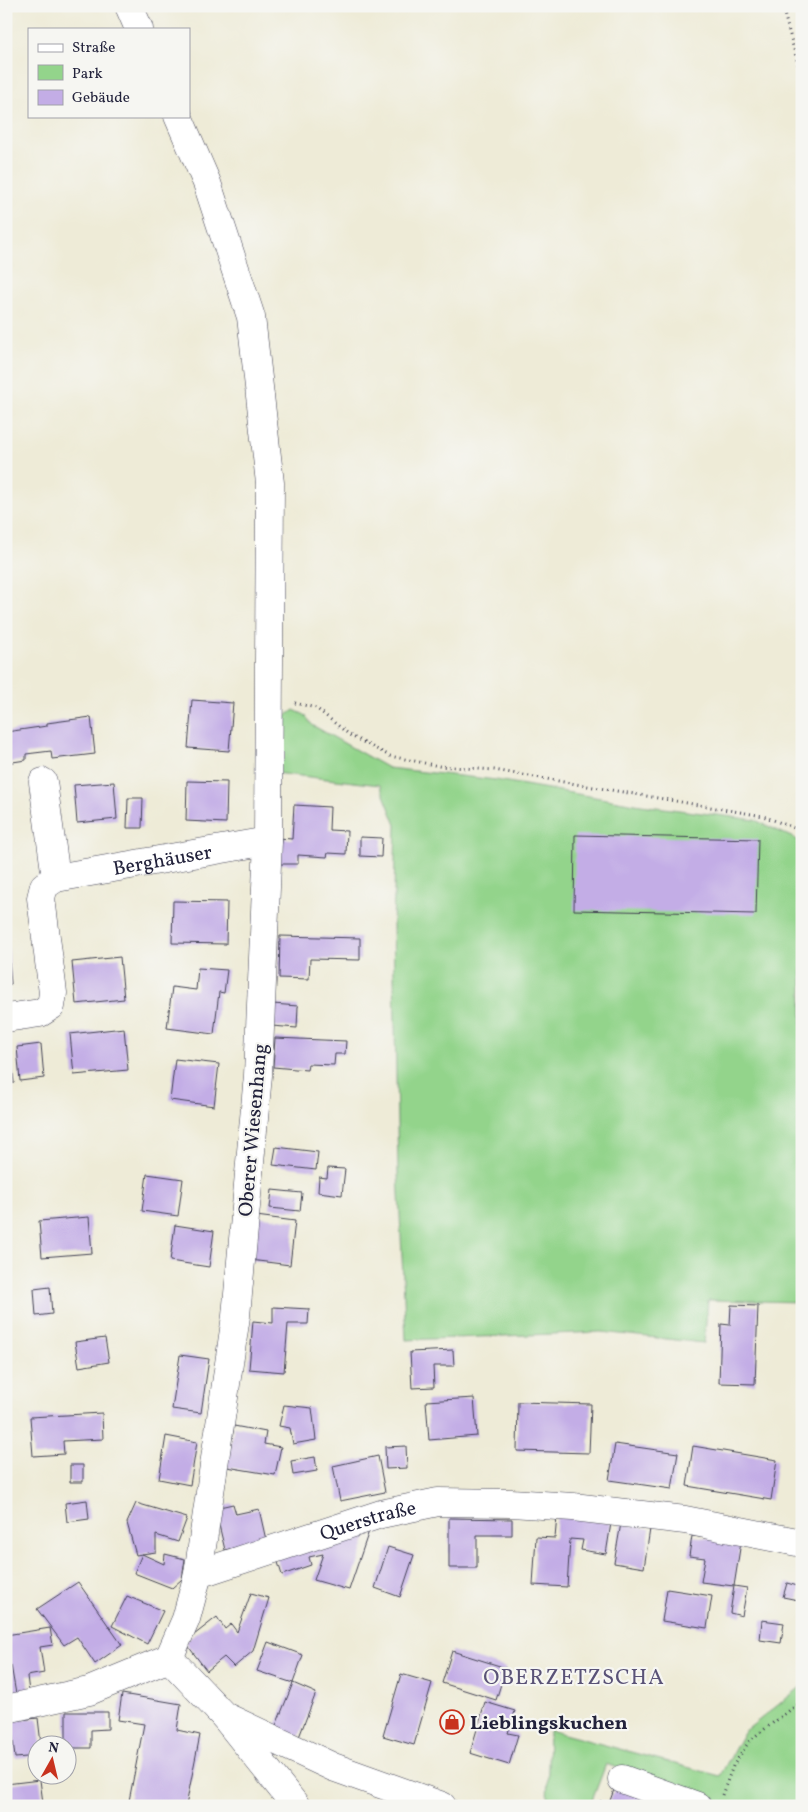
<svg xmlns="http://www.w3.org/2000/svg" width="808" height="1812" viewBox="0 0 808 1812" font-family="Vollkorn,serif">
  <rect width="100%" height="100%" fill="#f6f6f2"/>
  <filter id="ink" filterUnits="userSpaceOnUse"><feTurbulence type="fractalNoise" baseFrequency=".02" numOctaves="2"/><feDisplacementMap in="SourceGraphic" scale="10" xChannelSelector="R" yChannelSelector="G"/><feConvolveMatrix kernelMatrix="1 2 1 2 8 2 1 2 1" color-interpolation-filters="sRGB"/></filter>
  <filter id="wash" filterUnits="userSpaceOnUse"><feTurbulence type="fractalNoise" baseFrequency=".0096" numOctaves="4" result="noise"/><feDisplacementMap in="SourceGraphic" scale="20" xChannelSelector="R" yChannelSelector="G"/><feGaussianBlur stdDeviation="1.12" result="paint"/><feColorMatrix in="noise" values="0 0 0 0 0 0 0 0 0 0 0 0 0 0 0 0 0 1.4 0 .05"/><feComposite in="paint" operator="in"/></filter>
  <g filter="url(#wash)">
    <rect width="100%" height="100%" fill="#eeebd7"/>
    <path fill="#93d48b" stroke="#5a7b63" d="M294,710L305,715L312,725L388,768L496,780L641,805L755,820L802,842V1302L708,1300L704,1343L601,1332L406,1340L398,1173L393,925L396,825L380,785L274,773L280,720Z
      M802,1686V1801H797V1806H723L606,1764L590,1806H547L549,1730L720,1776L744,1732Z"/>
    <g id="blocks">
      <path fill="#c3ade6" d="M192,700L233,703L229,751L188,748Z
        M91,717L95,754L52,759L51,751L26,754V760L6,763V732L47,726V723Z
        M187,781L227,782L226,823L186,821Z
        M114,782L117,819L77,823L74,785Z
        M128,798H143L142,828H127Z
        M294,805L330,807L329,830L347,831L346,854L328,853L327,857L298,855V864H277L278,838L292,839Z
        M575,835L758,839L756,914L574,910Z
        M360,837L382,838L381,857L360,856Z
        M173,901L227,902L226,944L172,943Z
        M280,936L360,938V960L310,959L309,979L279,978Z
        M6,947H8L11,984L6,985Z
        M120,957L124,999L76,1004L72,962Z
        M198,968L227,970L224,993L219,992L214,1034L167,1028L172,987L196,990Z
        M273,1004L298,1006L297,1028L272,1026Z
        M124,1028L128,1070L74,1075L70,1034Z
        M275,1038L346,1041L345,1054H335L334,1065L308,1064L307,1070L273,1067Z
        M41,1044L44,1078L20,1081L17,1047Z
        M6,1047H10L14,1083L6,1084Z
        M175,1059L219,1064L214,1106L170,1100Z
        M276,1147L318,1152L316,1170L273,1165Z
        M328,1168L345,1169L342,1195L318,1192L319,1177L327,1178Z
        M147,1174L183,1179L178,1216L142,1211Z
        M272,1190L302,1193L300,1211L270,1208Z
        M256,1216L295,1221L290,1265L250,1260Z
        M89,1217L92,1253L42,1257L39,1221Z
        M175,1225L214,1231L209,1267L170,1261Z
        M50,1287L52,1314L36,1316L34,1289Z
        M731,1305L758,1306L755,1384L719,1383L721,1324L730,1325Z
        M273,1307L309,1309L308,1324H288L284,1372L249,1369L253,1321L273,1323Z
        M105,1338L109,1362L79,1367L75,1342Z
        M453,1350L454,1366H433L434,1387L412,1388L410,1352Z
        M180,1355L209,1359L201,1413L172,1409Z
        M474,1398L477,1436L429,1440L426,1401Z
        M518,1402L591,1404L589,1453L517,1451Z
        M284,1405L312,1408L316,1440L293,1444L290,1428L279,1426Z
        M102,1413L103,1439L63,1441L64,1454L33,1456L30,1417Z
        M234,1426L266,1432L264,1444L281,1447L275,1475L227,1467Z
        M166,1436L197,1442L190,1485L159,1479Z
        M615,1444L678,1453L672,1489L609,1480Z
        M406,1446L407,1468L386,1469L385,1447Z
        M693,1446L777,1460L771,1500L687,1486Z
        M378,1456L385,1492L340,1501L333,1466Z
        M315,1457L317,1471L293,1475L291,1461Z
        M70,1465H83V1482H70Z
        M87,1500L89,1519L67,1522L65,1503Z
        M136,1503L187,1518L178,1542L156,1535V1552L142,1554L164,1564L165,1554L185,1559L182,1579L172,1588L134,1573L142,1554L136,1555L127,1523Z
        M233,1504L236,1514L259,1509L266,1540L225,1550L215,1508Z
        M557,1516L611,1523L606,1554L581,1550L583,1540L570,1539L567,1587L533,1585L536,1537L555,1538Z
        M449,1518L512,1519V1535H477V1568H449Z
        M621,1523L650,1529L644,1568L614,1563Z
        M370,1528L349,1590L314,1580L323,1554L309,1557L311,1565L282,1575L276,1556Z
        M692,1536L741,1542L734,1586L701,1582L705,1558L689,1556Z
        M388,1547L414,1555L400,1597L375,1588Z
        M78,1582L122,1645L95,1664L77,1637L64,1645L37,1609Z
        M787,1583L801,1587L798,1600L783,1597Z
        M734,1586L747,1588L742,1616L730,1613Z
        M667,1589L712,1596L707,1628L662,1621Z
        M251,1593L269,1598L253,1651L234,1667L224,1657L207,1671L185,1642L217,1617L225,1629L231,1624L237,1632Z
        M127,1596L163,1611L147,1644L112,1626Z
        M762,1620L784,1623L781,1643L760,1640Z
        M50,1628L53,1645L40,1647L44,1673L27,1676L29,1692L16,1694L11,1665L6,1666V1635Z
        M268,1642L303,1655L293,1683L316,1693L299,1737L275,1728L293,1683L257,1671Z
        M452,1651L506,1668L496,1700L442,1683Z
        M401,1674L432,1683L414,1745L383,1736Z
        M122,1694L181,1704L177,1730L200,1735L186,1806H128L144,1724L118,1720Z
        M485,1702L515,1711L508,1733L518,1735L509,1765L470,1753Z
        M66,1712H108V1729L91,1730V1748H68V1744H66Z
        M38,1718L41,1744H38V1756L15,1758L11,1721Z
        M40,1780L43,1803L7,1806L6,1784Z
        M615,1787L668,1806H608Z"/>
    </g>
  </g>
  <g filter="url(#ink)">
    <use href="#blocks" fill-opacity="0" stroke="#414052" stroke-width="1"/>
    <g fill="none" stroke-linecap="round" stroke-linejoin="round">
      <g stroke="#414052" stroke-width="29">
        <g id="minor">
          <path d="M129,6L139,29"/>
          <path d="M178,116L207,183L251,317L270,483L268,841L258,1075L236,1316L198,1574"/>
          <path d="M43,782L56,878"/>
          <path id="s1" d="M6,1018L40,1013L51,1006L53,993L41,898L44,886L56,878L268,841"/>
          <path d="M169,1658L224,1716L296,1806"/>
          <path id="s2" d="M6,1709L89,1691L169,1658L186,1619L198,1574L381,1514L438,1502L511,1503L573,1507L685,1520L802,1543"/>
          <path d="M224,1716L333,1767L442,1806"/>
          <path d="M622,1779L697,1806"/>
        </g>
      </g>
      <path stroke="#414052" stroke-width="3" stroke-dasharray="1 4" stroke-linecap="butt" d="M782,6L802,79
        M295,703L316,708L351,736L390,756L439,766L494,770L763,816L802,831
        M722,1795L733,1766L750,1740L802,1701
        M599,1806L603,1797"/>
      <use href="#minor" stroke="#fff" stroke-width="28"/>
    </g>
  </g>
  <defs>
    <g id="shop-ring" transform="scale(1.25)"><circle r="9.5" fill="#f6f6f2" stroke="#c8321e" stroke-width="1.5"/><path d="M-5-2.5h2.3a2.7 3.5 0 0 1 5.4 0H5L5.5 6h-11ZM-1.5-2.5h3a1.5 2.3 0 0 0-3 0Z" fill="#c8321e"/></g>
  </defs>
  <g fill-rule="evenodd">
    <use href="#shop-ring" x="452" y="1722"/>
  </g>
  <g text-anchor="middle" stroke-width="4.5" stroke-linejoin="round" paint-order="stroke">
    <g font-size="20" fill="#22223b" stroke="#f6f6f2">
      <text dy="7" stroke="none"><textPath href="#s1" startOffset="291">Berghäuser</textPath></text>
      <text transform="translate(252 1130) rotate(-85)" y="7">Oberer Wiesenhang</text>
      <text dy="7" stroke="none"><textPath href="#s2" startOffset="439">Querstraße</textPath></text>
    </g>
    <g font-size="20" font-weight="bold" fill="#22223b" stroke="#f6f6f2" text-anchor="start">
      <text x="470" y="1729">Lieblingskuchen</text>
    </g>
    <g font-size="22" letter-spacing="1" fill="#5a5377" stroke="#f6f6f2">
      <text x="574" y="1684">OBERZETZSCHA</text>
    </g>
  </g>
  <rect width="808" height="1812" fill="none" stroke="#f6f6f2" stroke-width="25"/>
  <rect x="28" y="28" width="162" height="90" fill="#f6f6f2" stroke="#a1a1a9"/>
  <rect x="38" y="44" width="25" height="8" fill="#ffffff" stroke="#a1a1a9"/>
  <text x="72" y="52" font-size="15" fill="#22223b">Straße</text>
  <rect x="38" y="65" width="25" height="15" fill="#93d48b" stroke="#a1a1a9"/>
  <text x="72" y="78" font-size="15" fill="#22223b">Park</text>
  <rect x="38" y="90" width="25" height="15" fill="#c3ade6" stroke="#a1a1a9"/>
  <text x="72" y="102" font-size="15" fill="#22223b">Gebäude</text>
  <g transform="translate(52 1760) rotate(8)"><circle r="24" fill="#f6f6f2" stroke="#a1a1a9"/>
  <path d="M0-4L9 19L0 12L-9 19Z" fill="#c8321e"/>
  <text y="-8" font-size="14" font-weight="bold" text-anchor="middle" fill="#22223b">N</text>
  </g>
</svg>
